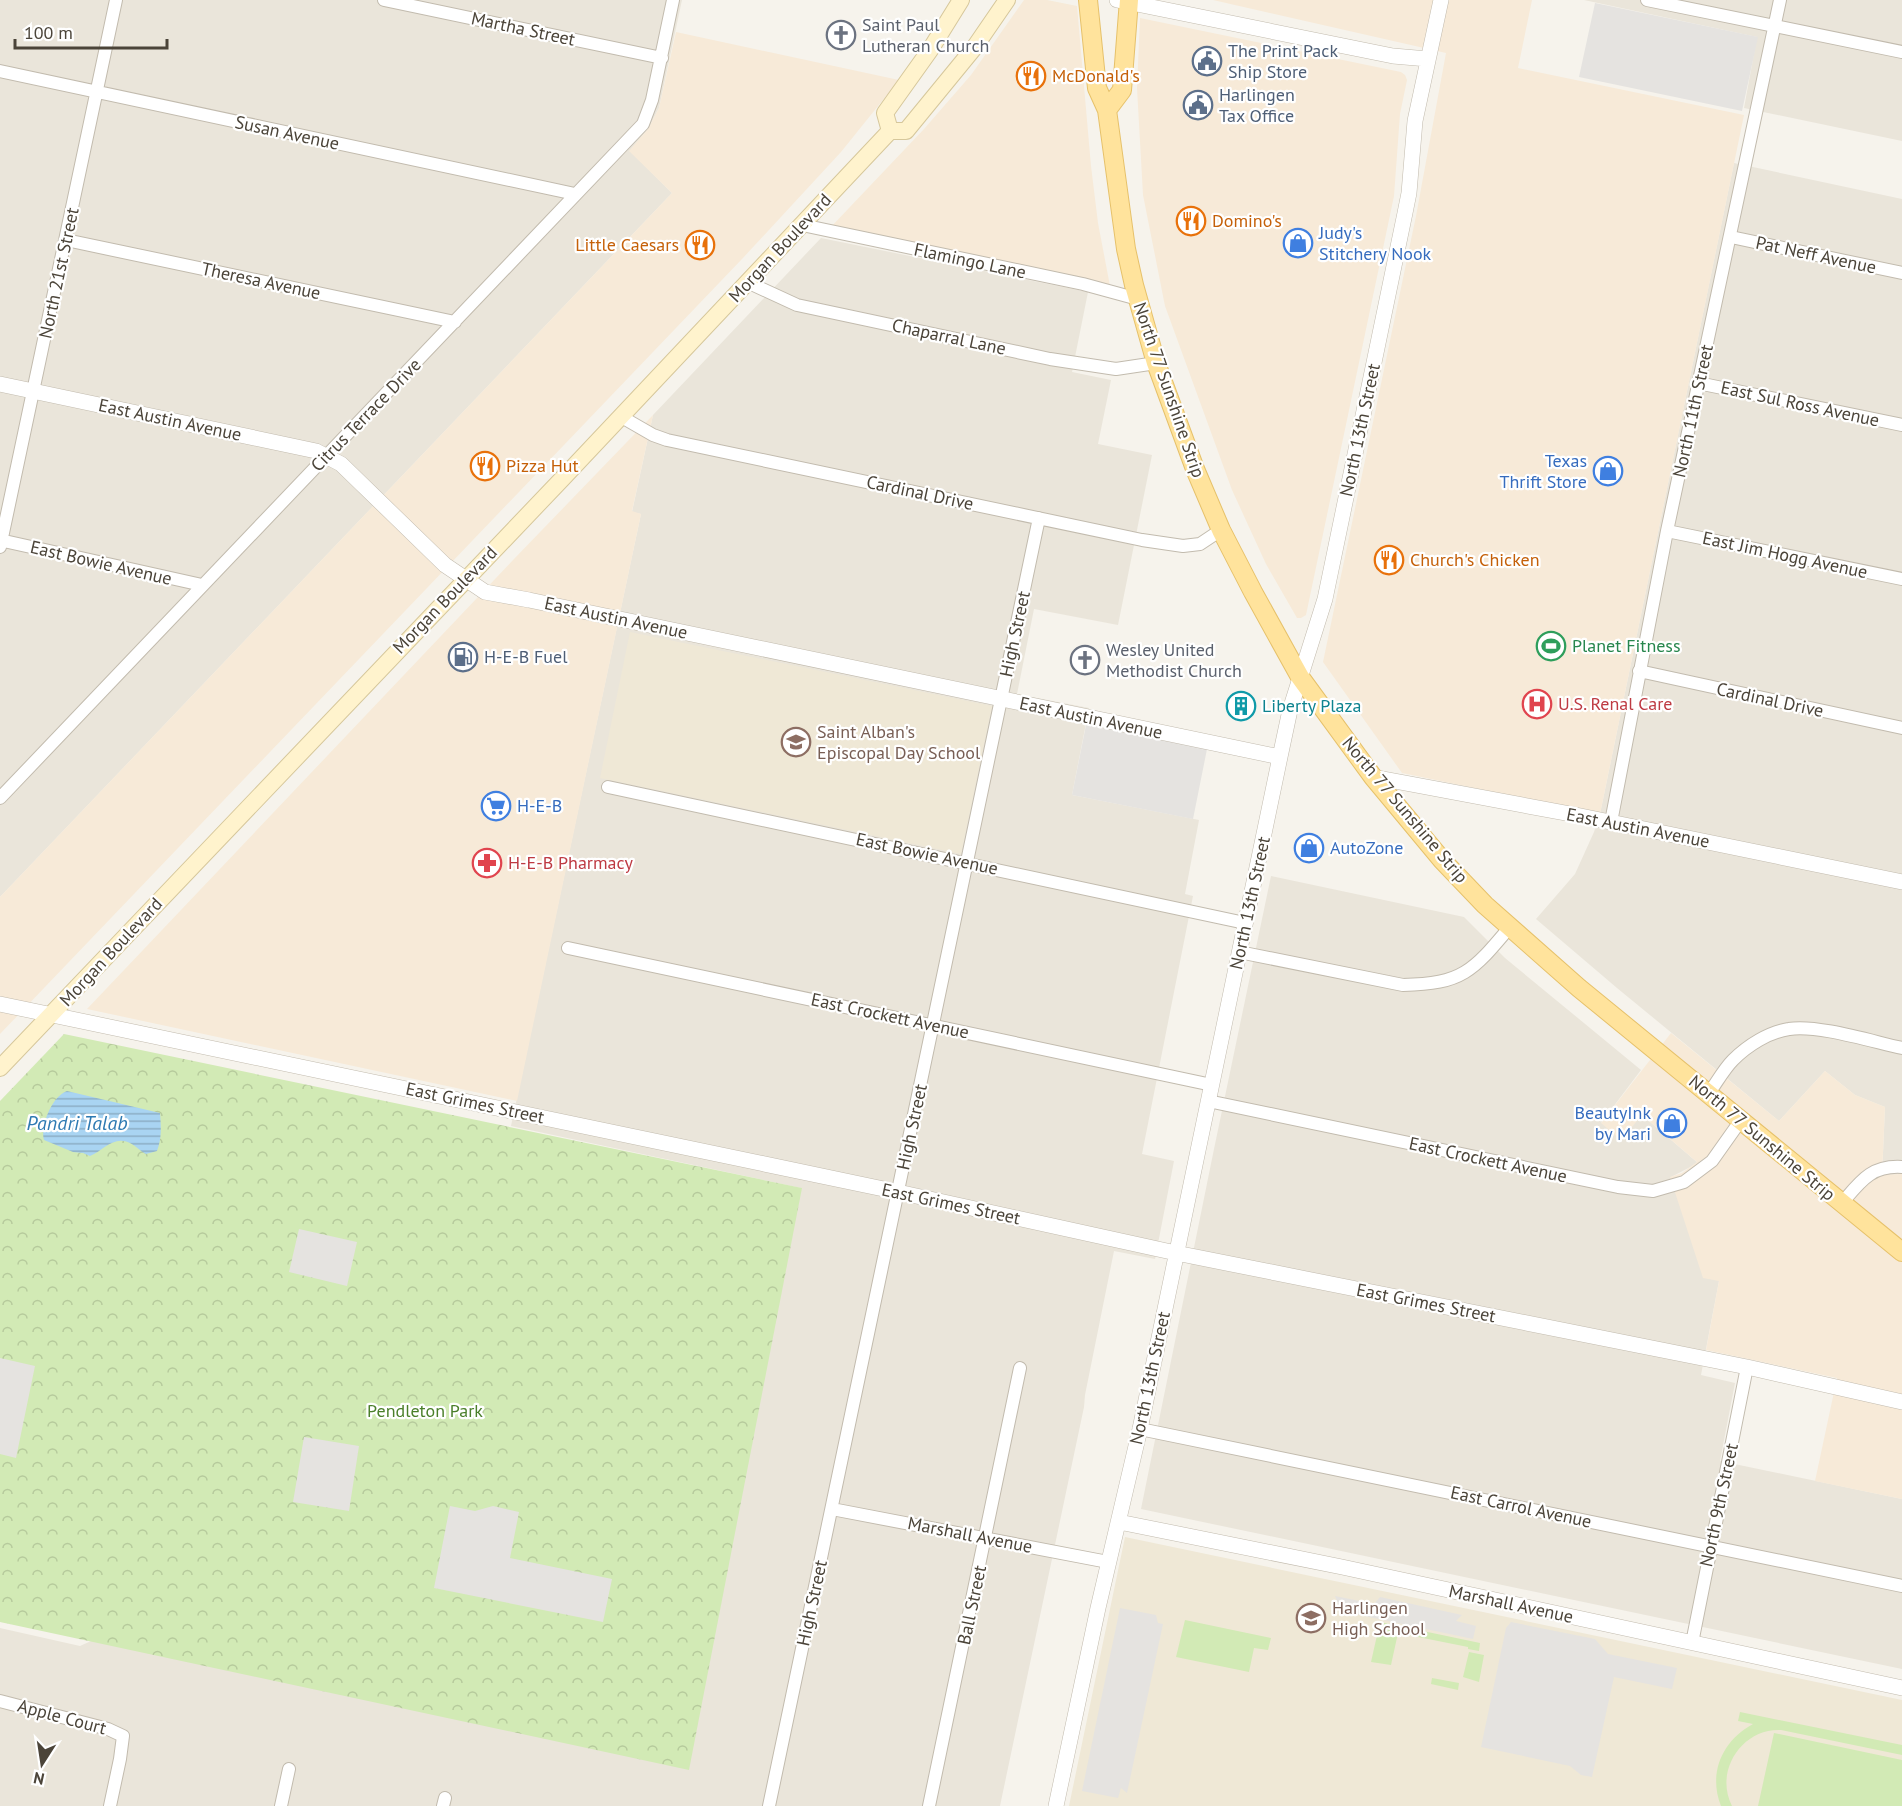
<svg xmlns="http://www.w3.org/2000/svg" width="1902" height="1806" viewBox="0 0 1902 1806" font-family="'PT Sans',sans-serif">
  <defs>
    <pattern id="forest-crowns" width="20" height="18" patternUnits="userSpaceOnUse" patternTransform="scale(1.5)"><rect width="20" height="18" fill="#d2eab5"/><path d="M2 6a3 3 0 1 1 6 0M12 15a3 3 0 1 1 6 0" fill="none" stroke="#b6ca9c"/></pattern>
    <pattern id="water-rules" width="6" height="5" patternUnits="userSpaceOnUse" patternTransform="scale(1.5)"><rect width="6" height="5" fill="#a9d4f2"/><path d="M0 2.5h6" fill="none" stroke="#8caec5"/></pattern>
  </defs>
  <rect width="100%" height="100%" fill="#f6f3ec"/>
  <path fill="#eae5da" d="M0,0H682L659,108L648,129L630,151L672,193L0,897Z
    M1584,0H1902V141L1744,108L1757,37Z
    M1734,163L1902,199V1174L1882,1176L1885,1107L1855,1095L1825,1071L1779,1121L1617,988L1536,919L1575,874L1594,832L1600,814Z
    M821,238L1088,292L1072,372L1111,380L1098,444L1152,455L1118,625L1034,609L1017,694L1089,708L1072,795L1199,820L1185,894L1193,896L1142,1154L1174,1161L1155,1259L1114,1251L1085,1395L1084,1407L1000,1806H0V1628L80,1646L91,1641L801,1188L511,1126L641,514L632,512L653,415Z
    M1271,876L1464,917L1505,958L1641,1070L1601,1123L1642,1115L1698,1163L1671,1177L1719,1281L1701,1375L1735,1383L1720,1461L1902,1499V1669L1141,1509L1214,1149Z"/>
  <path fill="#f7ead8" d="M1024,0H1047L1077,6L1091,166L1098,223L1110,286L830,228L924,129L971,75Z
    M1213,0H1532L1518,68L1744,115L1600,814L1402,773L1323,662L1416,216L1446,53Z
    M1140,18L1401,72L1405,75L1407,80L1400,114L1394,196L1306,615L1301,618H1297L1266,564L1232,490L1165,306L1143,195L1137,88Z
    M676,32L899,80L841,152L742,259L0,1034V897L672,193L629,151L648,129L659,108Z
    M653,415L632,511L641,514L517,1101L87,1009L514,559Z
    M1671,1033L1779,1121L1825,1071L1855,1095L1885,1107L1882,1175L1902,1174V1499L1815,1481L1837,1378L1706,1350L1719,1281L1703,1278L1670,1177L1682,1173L1697,1162L1642,1115L1621,1140L1601,1123Z"/>
  <path fill="#efe8d6" d="M630,632L992,706L961,854L600,778Z
    M1125,1537L1902,1700V1806H1069Z"/>
  <path fill="#d2eab5" d="M1185,1620L1271,1638L1268,1650L1254,1648L1249,1672L1176,1657Z
    M1380,1622L1480,1643L1479,1651L1468,1649V1647L1398,1633L1391,1665L1371,1662Z
    M1469,1652L1484,1655L1479,1682L1463,1677Z
    M1432,1678L1459,1683L1458,1690L1431,1684Z
    M1740,1712L1902,1745V1755L1781,1730C1742,1728 1714,1771 1732,1806H1721C1708,1773 1722,1741 1753,1724L1738,1721Z
    M1774,1733L1902,1760V1806H1758Z"/>
  <path fill="url(#forest-crowns)" d="M64,1034L802,1188L689,1770L0,1622V1101Z"/>
  <path fill="#e5e3e0" d="M1595,3L1758,37L1742,111L1579,77Z
    M1086,725L1207,749L1193,819L1072,795Z
    M299,1229L357,1242L347,1286L289,1272Z
    M0,1358L35,1366L16,1458L0,1454Z
    M304,1437L359,1446L349,1511L293,1502Z
    M450,1506L475,1511L493,1506L519,1512L510,1558L612,1579L603,1622L434,1588Z
    M1335,1596L1374,1604L1380,1597L1462,1615L1456,1621L1476,1626L1473,1639L1341,1611Z
    M1120,1608L1156,1615L1158,1623L1163,1624L1127,1793L1121,1788L1118,1798L1082,1791Z
    M1511,1622L1595,1639L1608,1654L1677,1668L1672,1689L1614,1677L1592,1777L1581,1775L1570,1766L1481,1747L1506,1628Z"/>
  <path fill="url(#water-rules)" d="M67,1091L160,1113C161,1127 162,1138 157,1151L146,1154C140,1151 136,1146 130,1143C114,1135 104,1150 90,1156L83,1153L73,1152L44,1140C40,1126 52,1096 67,1091Z"/>
  <g fill="none" stroke-linecap="round" stroke-linejoin="round">
    <g stroke="#c2bbae" stroke-width="14">
      <path id="minor" d="M384,0L662,58
        M1647,0L1902,52
        M0,71L575,194
        M802,225L1083,284L1138,299
        M1731,237L1902,273
        M66,240L455,322
        M747,282L797,305L1050,359L1116,369L1156,363
        M1698,383L1902,425
        M620,416L653,435L667,440L1142,540L1183,546L1200,544L1221,530
        M1667,531L1902,579
        M0,540L202,585
        M0,547L116,0
        M1639,671L1902,728
        M608,787L1245,923
        M0,798L643,124L652,100L673,0
        M1611,822L1667,531L1780,0
        M568,948L1212,1085
        M1239,952L1403,985C1462,984 1473,971 1509,928
        M1709,1093C1717,1082 1724,1069 1733,1060C1748,1045 1769,1032 1789,1029C1816,1024 1874,1042 1902,1048
        M1208,1101L1618,1187L1653,1191L1684,1182L1712,1161L1741,1120
        M1842,1203C1860,1182 1871,1165 1902,1167
        M1140,1429L1902,1586
        M832,1509L1108,1562
        M1692,1643L1747,1367
        M0,1701L108,1729L123,1736L120,1759L110,1806
        M281,1806L289,1769
        M443,1806L445,1798
        M769,1806L1039,518
        M929,1806L1020,1368"/>
    </g>
    <g stroke="#c2bbae" stroke-width="16">
      <path id="tertiary" d="M1117,0L1393,56L1428,59
        M0,384L316,451L341,464L445,565L485,592L529,600L1280,757
        M1373,777L1576,815L1902,882
        M0,1004L898,1192L1176,1253L1747,1367L1902,1402
        M1119,1522L1342,1567L1902,1688
        M1056,1806L1098,1608L1140,1429L1280,757L1290,710L1325,599L1405,213L1409,193L1415,121L1441,0"/>
    </g>
    <g stroke="#d6c79b" stroke-width="18">
      <path id="secondary" d="M890,131L885,113L930,50L961,0
        M0,1068L562,479L890,131H906L974,48L1007,0"/>
    </g>
    <g stroke="#e6c16a" stroke-width="20">
      <path id="primary" d="M1088,0L1097,88L1107,110L1126,249L1134,285L1156,363L1195,469L1221,530L1253,592L1300,677L1373,777L1442,860L1485,905L1579,988L1902,1252
        M1107,110L1122,90L1129,0"/>
    </g>
    <use href="#minor" stroke="#fff" stroke-width="12"/>
    <use href="#tertiary" stroke="#fff" stroke-width="15"/>
    <use href="#secondary" stroke="#fff3cd" stroke-width="16"/>
    <use href="#primary" stroke="#ffe39c" stroke-width="18"/>
  </g>
  <defs>
    <g id="church-ring" transform="scale(1.5)"><circle r="9.5" fill="#fff" stroke="#6b7280" stroke-width="1.5"/><path d="M-1.2-6h2.4v3.5h3.3v2.4h-3.3V6h-2.4V-.1h-3.3v-2.4h3.3Z" fill="#6b7280"/></g>
    <g id="civic-ring" transform="scale(1.5)"><circle r="9.5" fill="#fff" stroke="#5c6f8a" stroke-width="1.5"/><path d="M-.6-6.5H3V-4.5H.6V-3L4-1V1h2V6H-6V1h2V-1L-.6-3ZM-1.2 2.5V6h2.4V2.5Z" fill="#5c6f8a"/></g>
    <g id="restaurant-ring" transform="scale(1.5)"><circle r="9.5" fill="#fff" stroke="#e8710a" stroke-width="1.5"/><path d="M-5-6h1v4h1v-4h1v4h1v-4h1v5L-1.5 .5V6h-2V.5L-5-1ZM5-6V6H3V1.5H1.5Q1.5-4 5-6Z" fill="#e8710a"/></g>
    <g id="shop-ring" transform="scale(1.5)"><circle r="9.5" fill="#fff" stroke="#3f7fe0" stroke-width="1.5"/><path d="M-5-2.5h2.3a2.7 3.5 0 0 1 5.4 0H5L5.5 6h-11ZM-1.5-2.5h3a1.5 2.3 0 0 0-3 0Z" fill="#3f7fe0"/></g>
    <g id="stadium-ring" transform="scale(1.5)"><circle r="9.5" fill="#fff" stroke="#2e9e5b" stroke-width="1.5"/><path d="M0-5a6.5 5 0 1 0 0 10a6.5 5 0 1 0 0-10ZM-3.5-1.8h7v3.6h-7Z" fill="#2e9e5b"/></g>
    <g id="fuel-ring" transform="scale(1.5)"><circle r="9.5" fill="#fff" stroke="#5c6f8a" stroke-width="1.5"/><path d="M-5.5-6h7V0h2V4h1.3V-2.5L3-4.5l.8-.8L6-3V5H2.5V1h-1V6h-7ZM-4.2-4.7v3.2H.2V-4.7Z" fill="#5c6f8a"/></g>
    <g id="hospital-ring" transform="scale(1.5)"><circle r="9.5" fill="#fff" stroke="#e0444e" stroke-width="1.5"/><path d="M-5-5h3v3.5h4V-5h3V5h-3V1.5h-4V5h-3Z" fill="#e0444e"/></g>
    <g id="building-ring" transform="scale(1.5)"><circle r="9.5" fill="#fff" stroke="#0f9aa8" stroke-width="1.5"/><path d="M-4-6H4V6H1V3H-1V6H-4ZM-2.5-4.3h1.7v1.8h-1.7ZM.8-4.3h1.7v1.8H.8ZM-2.5-1h1.7V.8h-1.7ZM.8-1h1.7V.8H.8Z" fill="#0f9aa8"/></g>
    <g id="school-ring" transform="scale(1.5)"><circle r="9.5" fill="#fff" stroke="#8d6e63" stroke-width="1.5"/><path d="M0-5L7-2L0 1L-7-2ZM-4 1L0 2.5L4 1V4Q0 6-4 4Z" fill="#8d6e63"/></g>
    <g id="supermarket-ring" transform="scale(1.5)"><circle r="9.5" fill="#fff" stroke="#3f7fe0" stroke-width="1.5"/><path d="M-6-5.5h2.5l.6 2H6L4.5 2H-2.5L-4.4-4H-6ZM-1.5 3.2a1.3 1.3 0 1 0 .1 0ZM3 3.2a1.3 1.3 0 1 0 .1 0Z" fill="#3f7fe0"/></g>
    <g id="pharmacy-ring" transform="scale(1.5)"><circle r="9.5" fill="#fff" stroke="#e0444e" stroke-width="1.5"/><path d="M-2-6h4v4h4v4h-4v4h-4v-4h-4v-4h4Z" fill="#e0444e"/></g>
  </defs>
  <g fill-rule="evenodd">
    <use href="#church-ring" x="841" y="35"/>
    <use href="#civic-ring" x="1207" y="61"/>
    <use href="#restaurant-ring" x="1031" y="76"/>
    <use href="#civic-ring" x="1198" y="105"/>
    <use href="#restaurant-ring" x="1191" y="221"/>
    <use href="#shop-ring" x="1298" y="243"/>
    <use href="#restaurant-ring" x="700" y="245"/>
    <use href="#restaurant-ring" x="485" y="466"/>
    <use href="#shop-ring" x="1608" y="471"/>
    <use href="#restaurant-ring" x="1389" y="560"/>
    <use href="#stadium-ring" x="1551" y="646"/>
    <use href="#fuel-ring" x="463" y="657"/>
    <use href="#church-ring" x="1085" y="660"/>
    <use href="#hospital-ring" x="1537" y="704"/>
    <use href="#building-ring" x="1241" y="706"/>
    <use href="#school-ring" x="796" y="742"/>
    <use href="#supermarket-ring" x="496" y="806"/>
    <use href="#shop-ring" x="1309" y="848"/>
    <use href="#pharmacy-ring" x="487" y="863"/>
    <use href="#shop-ring" x="1672" y="1123"/>
    <use href="#school-ring" x="1311" y="1618"/>
  </g>
  <g text-anchor="middle" stroke-width="4.5" stroke-linejoin="round" paint-order="stroke">
    <g font-size="18" fill="#5b616d" stroke="#fff" text-anchor="start">
      <text x="862" y="31">Saint Paul<tspan x="862" dy="21">Lutheran Church</tspan></text>
      <text x="1106" y="656">Wesley United<tspan x="1106" dy="21">Methodist Church</tspan></text>
    </g>
    <g font-size="18" fill="#4b4439" stroke="#fff">
      <text transform="translate(523 29) rotate(12)" y="6">Martha Street</text>
      <text transform="translate(287 133) rotate(12)" y="6">Susan Avenue</text>
      <text transform="translate(780 248) rotate(-47)" y="6">Morgan Boulevard</text>
      <text transform="translate(1816 255) rotate(12)" y="6">Pat Neff Avenue</text>
      <text transform="translate(970 261) rotate(12)" y="6">Flamingo Lane</text>
      <text transform="translate(59 273) rotate(-78)" y="6">North 21st Street</text>
      <text transform="translate(261 281) rotate(12)" y="6">Theresa Avenue</text>
      <text transform="translate(949 337) rotate(12)" y="6">Chaparral Lane</text>
      <text transform="translate(1169 390) rotate(71)" y="6">North 77 Sunshine Strip</text>
      <text transform="translate(1800 404) rotate(12)" y="6">East Sul Ross Avenue</text>
      <text transform="translate(1693 411) rotate(-78)" y="6">North 11th Street</text>
      <text transform="translate(366 415) rotate(-46)" y="6">Citrus Terrace Drive</text>
      <text transform="translate(170 420) rotate(12)" y="6">East Austin Avenue</text>
      <text transform="translate(1360 430) rotate(-78)" y="6">North 13th Street</text>
      <text transform="translate(920 493) rotate(12)" y="6">Cardinal Drive</text>
      <text transform="translate(1785 555) rotate(12)" y="6">East Jim Hogg Avenue</text>
      <text transform="translate(101 563) rotate(13)" y="6">East Bowie Avenue</text>
      <text transform="translate(445 600) rotate(-46)" y="6">Morgan Boulevard</text>
      <text transform="translate(616 618) rotate(12)" y="6">East Austin Avenue</text>
      <text transform="translate(1015 634) rotate(-78)" y="6">High Street</text>
      <text transform="translate(1770 700) rotate(12)" y="6">Cardinal Drive</text>
      <text transform="translate(1091 718) rotate(12)" y="6">East Austin Avenue</text>
      <text transform="translate(1405 810) rotate(50)" y="6">North 77 Sunshine Strip</text>
      <text transform="translate(1638 828) rotate(11)" y="6">East Austin Avenue</text>
      <text transform="translate(927 854) rotate(12)" y="6">East Bowie Avenue</text>
      <text transform="translate(1250 903) rotate(-78)" y="6">North 13th Street</text>
      <text transform="translate(111 952) rotate(-47)" y="6">Morgan Boulevard</text>
      <text transform="translate(890 1016) rotate(12)" y="6">East Crockett Avenue</text>
      <text transform="translate(475 1103) rotate(12)" y="6">East Grimes Street</text>
      <text transform="translate(912 1127) rotate(-78)" y="6">High Street</text>
      <text transform="translate(1762 1138) rotate(40)" y="6">North 77 Sunshine Strip</text>
      <text transform="translate(1488 1160) rotate(12)" y="6">East Crockett Avenue</text>
      <text transform="translate(951 1204) rotate(12)" y="6">East Grimes Street</text>
      <text transform="translate(1426 1303) rotate(11)" y="6">East Grimes Street</text>
      <text transform="translate(1150 1378) rotate(-78)" y="6">North 13th Street</text>
      <text transform="translate(1719 1505) rotate(-78)" y="6">North 9th Street</text>
      <text transform="translate(1521 1507) rotate(12)" y="6">East Carrol Avenue</text>
      <text transform="translate(970 1535) rotate(11)" y="6">Marshall Avenue</text>
      <text transform="translate(812 1603) rotate(-78)" y="6">High Street</text>
      <text transform="translate(1511 1604) rotate(12)" y="6">Marshall Avenue</text>
      <text transform="translate(972 1605) rotate(-78)" y="6">Ball Street</text>
      <text transform="translate(62 1717) rotate(15)" y="6">Apple Court</text>
    </g>
    <g font-size="18" fill="#4e5e75" stroke="#fff" text-anchor="start">
      <text x="1228" y="57">The Print Pack<tspan x="1228" dy="21">Ship Store</tspan></text>
      <text x="1219" y="101">Harlingen<tspan x="1219" dy="21">Tax Office</tspan></text>
      <text x="484" y="663">H-E-B Fuel</text>
    </g>
    <g font-size="18" fill="#c56008" stroke="#fff" text-anchor="start">
      <text x="1052" y="82">McDonald's</text>
      <text x="1212" y="227">Domino's</text>
      <text x="679" y="251" text-anchor="end">Little Caesars</text>
      <text x="506" y="472">Pizza Hut</text>
      <text x="1410" y="566">Church's Chicken</text>
    </g>
    <g font-size="18" fill="#366cbe" stroke="#fff" text-anchor="start">
      <text x="1319" y="239">Judy's<tspan x="1319" dy="21">Stitchery Nook</tspan></text>
      <text x="1587" y="467" text-anchor="end">Texas<tspan x="1587" dy="21">Thrift Store</tspan></text>
      <text x="517" y="812">H-E-B</text>
      <text x="1330" y="854">AutoZone</text>
      <text x="1651" y="1119" text-anchor="end">BeautyInk<tspan x="1651" dy="21">by Mari</tspan></text>
    </g>
    <g font-size="18" fill="#27864d" stroke="#fff" text-anchor="start">
      <text x="1572" y="652">Planet Fitness</text>
    </g>
    <g font-size="18" fill="#be3a42" stroke="#fff" text-anchor="start">
      <text x="1558" y="710">U.S. Renal Care</text>
      <text x="508" y="869">H-E-B Pharmacy</text>
    </g>
    <g font-size="18" fill="#0d838f" stroke="#fff" text-anchor="start">
      <text x="1262" y="712">Liberty Plaza</text>
    </g>
    <g font-size="18" fill="#785e54" stroke="#fff" text-anchor="start">
      <text x="817" y="738">Saint Alban's<tspan x="817" dy="21">Episcopal Day School</tspan></text>
      <text x="1332" y="1614">Harlingen<tspan x="1332" dy="21">High School</tspan></text>
    </g>
    <g font-size="18" fill="#4a7f2a" stroke="#fff">
      <text x="425" y="1417">Pendleton Park</text>
    </g>
    <g font-size="20" font-style="italic" fill="#2e7ab2" stroke="#fff">
      <text x="77" y="1130">Pandri Talab</text>
    </g>
  </g>
  <g transform="translate(42 1764) rotate(192)" stroke="#ffffff" stroke-width="4.5" paint-order="stroke">
  <path d="M0-4.5L10 22L0 15L-10 22Z" fill="#4b4439"/>
  <text y="-9" font-size="16" font-weight="bold" text-anchor="middle" fill="#4b4439">N</text>
  </g>
  <path d="M15 39v9h152v-9" fill="none" stroke="#4b4439" stroke-width="3"/>
  <text x="24" y="39" font-size="18" fill="#4b4439" stroke="#ffffff" stroke-width="4.5" paint-order="stroke">100 m</text>
</svg>
